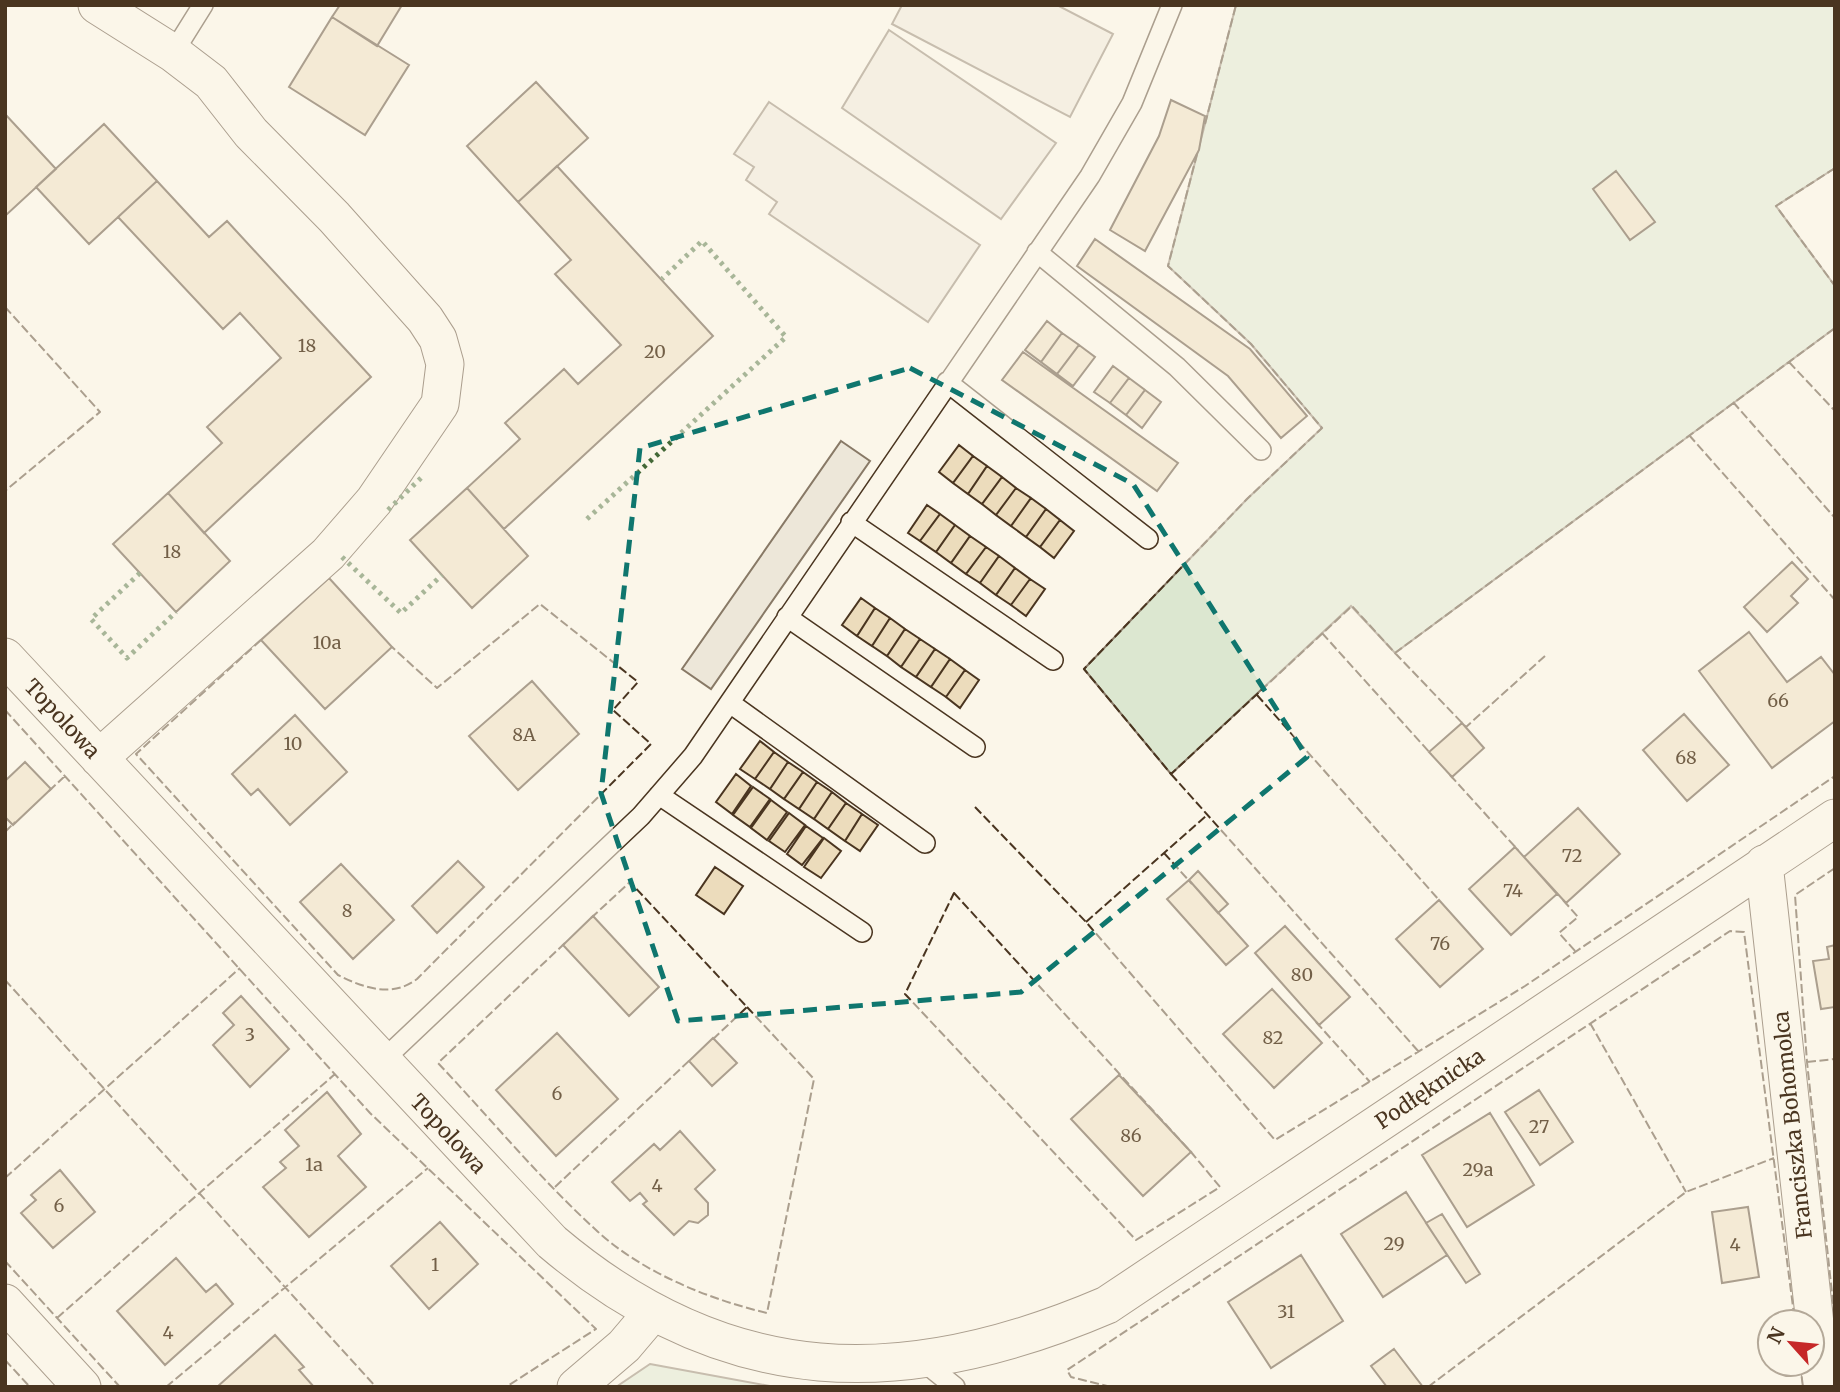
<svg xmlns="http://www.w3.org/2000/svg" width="1840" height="1392" viewBox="0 0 1840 1392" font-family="Merriweather,serif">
  <rect width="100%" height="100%" fill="#fbf6e9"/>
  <path fill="#dce7d0" stroke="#887966" stroke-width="2" d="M1236,5H1835V168L1776,206L1835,286V328L1395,653L1351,606L1171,774L1084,669L1247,499L1322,428L1251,344L1168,266Z
    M650,1364L775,1387H616Z"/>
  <path fill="#ede7d9" stroke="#887966" stroke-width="2" d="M902,5H1057L1113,34L1070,117L892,24Z
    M889,30L1056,143L1001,219L842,108Z
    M769,102L980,245L928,322L769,214L777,202L746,180L754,167L734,154Z
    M841,441L870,461L711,689L682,669Z"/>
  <path fill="#ecdcbc" stroke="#4a3520" stroke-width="2" d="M340,5H402L377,46L332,17Z
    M332,17L409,65L365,135L289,87Z
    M536,82L588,138L518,202L467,146Z
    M1171,100L1205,116L1199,150L1145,251L1110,230L1159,136Z
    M5,114L56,169L5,216Z
    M104,124L157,181L89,244L36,187Z
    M557,166L713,336L504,529L467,488L520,439L505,423L564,369L578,384L621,345L555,274L571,260L518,202Z
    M1616,171L1655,222L1630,240L1593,189Z
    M157,181L209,237L227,221L371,377L204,533L168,493L222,443L207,427L281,358L240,313L223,329L118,217Z
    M1095,239L1250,349L1307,416L1281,438L1228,376L1077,266Z
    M1047,321L1062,333L1041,362L1025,350Z
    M1062,333L1079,345L1057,374L1041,362Z
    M1079,345L1095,357L1073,386L1057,374Z
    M1023,352L1178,463L1157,491L1002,380Z
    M1113,366L1129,378L1110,403L1094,392Z
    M1129,378L1145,390L1126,415L1110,403Z
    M1145,390L1161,402L1142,428L1126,415Z
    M959,445L973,456L953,483L939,472Z
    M973,456L987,466L968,494L953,483Z
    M987,466L1002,477L982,504L968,494Z
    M1002,477L1016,488L996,515L982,504Z
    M467,488L528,556L472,608L410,540Z
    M1016,488L1031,498L1011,526L996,515Z
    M168,493L230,561L176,612L113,544Z
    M1031,498L1046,509L1026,537L1011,526Z
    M927,505L940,514L920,541L908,533Z
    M1046,509L1060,520L1040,547L1026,537Z
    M940,514L955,525L936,552L920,541Z
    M1060,520L1074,531L1054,558L1040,547Z
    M955,525L970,536L951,563L936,552Z
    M970,536L986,547L966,574L951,563Z
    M986,547L999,556L980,583L966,574Z
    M999,556L1015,568L996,595L980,583Z
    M1792,562L1808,579L1791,596L1798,603L1767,632L1744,607Z
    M1015,568L1030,579L1011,605L996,595Z
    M329,578L392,647L325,709L261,640Z
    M1030,579L1045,589L1026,616L1011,605Z
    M861,598L875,608L857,636L842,625Z
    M875,608L890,618L872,646L857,636Z
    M890,618L905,629L887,656L872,646Z
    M905,629L920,639L901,667L887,656Z
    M1749,632L1787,682L1821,657L1835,675V721L1772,768L1699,671Z
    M920,639L935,649L916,677L901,667Z
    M935,649L950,659L931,687L916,677Z
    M950,659L965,670L946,697L931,687Z
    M965,670L979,680L960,708L946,697Z
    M532,681L579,734L518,790L469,736Z
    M1684,714L1729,765L1687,801L1643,750Z
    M295,715L347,772L290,825L258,789L251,795L232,774Z
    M1462,723L1484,748L1452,777L1429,752Z
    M760,741L774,752L755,779L740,769Z
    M774,752L788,762L770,789L755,779Z
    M25,762L51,789L13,825L5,817V781Z
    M788,762L803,772L784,799L770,789Z
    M803,772L817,782L799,809L784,799Z
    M736,774L751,786L732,814L716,802Z
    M817,782L832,792L814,819L799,809Z
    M753,787L770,799L750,827L733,815Z
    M832,792L846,803L828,829L814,819Z
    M771,800L787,812L767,840L751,828Z
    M846,803L862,814L845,841L828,829Z
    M1578,808L1620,854L1566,903L1524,857Z
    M789,813L805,825L785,852L769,841Z
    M862,814L878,825L860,851L845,841Z
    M806,826L823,838L802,865L787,854Z
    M824,838L841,851L821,878L804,867Z
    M1515,847L1557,894L1511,935L1469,889Z
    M458,861L484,887L437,933L412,906Z
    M341,864L394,920L353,959L300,902Z
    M715,867L743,886L724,914L696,895Z
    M1198,871L1228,904L1218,913L1189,880Z
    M1189,880L1248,946L1226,965L1167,899Z
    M1439,900L1483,949L1440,987L1396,939Z
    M593,916L659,987L629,1016L563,945Z
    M1285,926L1350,997L1319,1025L1255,953Z
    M1835,945V1007L1821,1009L1813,961L1829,959L1827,947Z
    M1272,989L1322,1043L1274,1088L1223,1034Z
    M241,996L289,1049L250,1087L213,1045L234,1025L223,1013Z
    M557,1033L618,1099L556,1156L496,1090Z
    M713,1038L737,1063L712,1086L689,1061Z
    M1119,1075L1191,1152L1143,1196L1071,1119Z
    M1539,1090L1573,1142L1540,1165L1505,1112Z
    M327,1092L361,1134L338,1156L366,1187L309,1237L263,1187L286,1168L280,1162L299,1146L285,1130Z
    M1490,1113L1534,1185L1467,1227L1422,1155Z
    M680,1131L715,1170L695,1189L708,1203V1215L698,1223L689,1221L674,1235L643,1204L647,1201L640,1193L630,1201L612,1182L654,1144L660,1150Z
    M60,1170L95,1212L53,1248L21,1213L36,1200L31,1195Z
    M1406,1192L1447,1255L1383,1297L1341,1234Z
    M1748,1207L1759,1277L1722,1283L1712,1212Z
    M1442,1214L1480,1274L1466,1283L1426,1223Z
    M440,1222L478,1264L429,1309L391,1266Z
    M1301,1255L1343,1321L1271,1368L1228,1302Z
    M176,1258L206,1292L216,1284L233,1304L165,1365L117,1311Z
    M275,1335L304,1367L299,1370L314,1387H217Z
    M1394,1349L1423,1387H1387L1371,1366Z"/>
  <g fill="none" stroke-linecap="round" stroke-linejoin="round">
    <g stroke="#4a3520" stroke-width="22">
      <path id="lane" d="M173,53L203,5
        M1037,252L1177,367L1261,450
        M947,382L1148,539
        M851,522L1053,660
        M787,617L975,747
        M730,703L925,843
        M659,795L862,932
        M381,1062L641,816L693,756L1090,176L1132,103L1172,5
        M929,1366L955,1387"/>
    </g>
    <g stroke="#4a3520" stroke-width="39">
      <path id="street" d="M97,5L173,53L211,82L251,133L334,217L425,319L438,339L445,364L440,404L374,501L328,554L99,758
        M5,657L552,1242C728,1391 904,1392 1107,1305L1835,818
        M1764,864L1822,1387
        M5,1303L82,1387
        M576,1387L624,1346L652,1313"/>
    </g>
    <use href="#lane" stroke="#fbf6e9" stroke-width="19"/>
    <use href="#street" stroke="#fbf6e9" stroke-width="37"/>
    <path stroke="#436837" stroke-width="5" stroke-dasharray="3.5 5" stroke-linecap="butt" d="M388,510L422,477
      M587,519L786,337L702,241L662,279
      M342,557L401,613L442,575
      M140,573L91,619L127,658L176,612"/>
    <path stroke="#4a3520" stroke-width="2" stroke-dasharray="9 3.5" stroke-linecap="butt" d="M1205,124L1236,5
      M1197,154L1168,266L1251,344L1322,428L1247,499L1084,669L1171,774L1352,606L1395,653L1835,328
      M1835,168L1776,206L1835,286
      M5,307L100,412L5,491
      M1789,362L1835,411
      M1733,402L1835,518
      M1689,435L1835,600
      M1322,633L1431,754
      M261,640L136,754L338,975C364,988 392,998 417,979L651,744L613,710L638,682L540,604L437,688L392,647
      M1395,653L1466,727L1545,656
      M1257,695L1439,900
      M5,710L370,1113L596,1329L506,1387
      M1171,774L1419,1052
      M1450,775L1518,850
      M49,791L66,775
      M975,807L1086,922L1275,1140L1525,986L1835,776
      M5,832L15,822
      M1164,853L1192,884
      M1835,868L1795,895L1807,1062L1835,1321
      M954,893L1191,1152L1220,1187L1136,1240L905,994Z
      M1563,900L1578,917L1559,933L1576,952
      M591,918L630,882L747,1007L711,1041
      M1086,922L1207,815
      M565,943L438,1063C490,1118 540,1179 596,1230C641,1272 708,1299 767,1313L814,1079L747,1007
      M5,980L376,1387
      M1316,1022L1370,1082
      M1590,1023L1686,1192
      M1807,1062L1835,1059
      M5,1178L240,968
      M555,1187L691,1059
      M5,1261L120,1387
      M57,1318L335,1074
      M5,1360L30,1387
      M1800,1364L1803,1387
      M166,1387L428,1168
      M1111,1387L1071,1377L1067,1370L1730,931L1744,932L1795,1322
      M1428,1387L1686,1192L1774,1158"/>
  </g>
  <path d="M0 0H1840V1392H0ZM910,368L1133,484L1307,757L1021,992L678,1021L601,793L640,448Z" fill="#fbf6e9" fill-opacity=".55" fill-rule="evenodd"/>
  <path fill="none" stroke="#0f766e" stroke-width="5" stroke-dasharray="14 9" stroke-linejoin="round" d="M910,368L1133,484L1307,757L1021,992L678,1021L601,793L640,448Z"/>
  <g text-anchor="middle" stroke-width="5" stroke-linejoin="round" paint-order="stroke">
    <g font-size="18" fill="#725f47">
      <text x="307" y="352">18</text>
      <text x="655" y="358">20</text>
      <text x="172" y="558">18</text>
      <text x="327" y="649">10a</text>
      <text x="1778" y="707">66</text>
      <text x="524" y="741">8A</text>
      <text x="293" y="750">10</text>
      <text x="1686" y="764">68</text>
      <text x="1572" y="862">72</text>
      <text x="1513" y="897">74</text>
      <text x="347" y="917">8</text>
      <text x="1440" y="950">76</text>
      <text x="1302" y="981">80</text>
      <text x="250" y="1041">3</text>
      <text x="1273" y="1044">82</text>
      <text x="557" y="1100">6</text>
      <text x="1539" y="1133">27</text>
      <text x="1131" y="1142">86</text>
      <text x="314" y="1171">1a</text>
      <text x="1478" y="1176">29a</text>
      <text x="657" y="1192">4</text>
      <text x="59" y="1212">6</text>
      <text x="1394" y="1250">29</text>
      <text x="1735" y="1251">4</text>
      <text x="435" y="1271">1</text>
      <text x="1286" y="1318">31</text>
      <text x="168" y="1339">4</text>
    </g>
    <g font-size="21" fill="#4a3520" stroke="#fbf6e9">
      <text transform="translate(62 719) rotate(47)" y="7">Topolowa</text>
      <text transform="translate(1430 1089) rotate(-34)" y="7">Podłęknicka</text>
      <text transform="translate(1793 1125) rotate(-96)" y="7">Franciszka Bohomolca</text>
      <text transform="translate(448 1134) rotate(47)" y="7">Topolowa</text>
    </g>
  </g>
  <rect width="1840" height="1392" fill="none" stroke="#4a3520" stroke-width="14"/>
  <g transform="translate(1791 1343) rotate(297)"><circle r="33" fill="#fbf6e9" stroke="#b4a999" stroke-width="2"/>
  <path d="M0-5L12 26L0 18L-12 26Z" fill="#c62828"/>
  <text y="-10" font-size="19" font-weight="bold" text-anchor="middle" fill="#4a3520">N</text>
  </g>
</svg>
